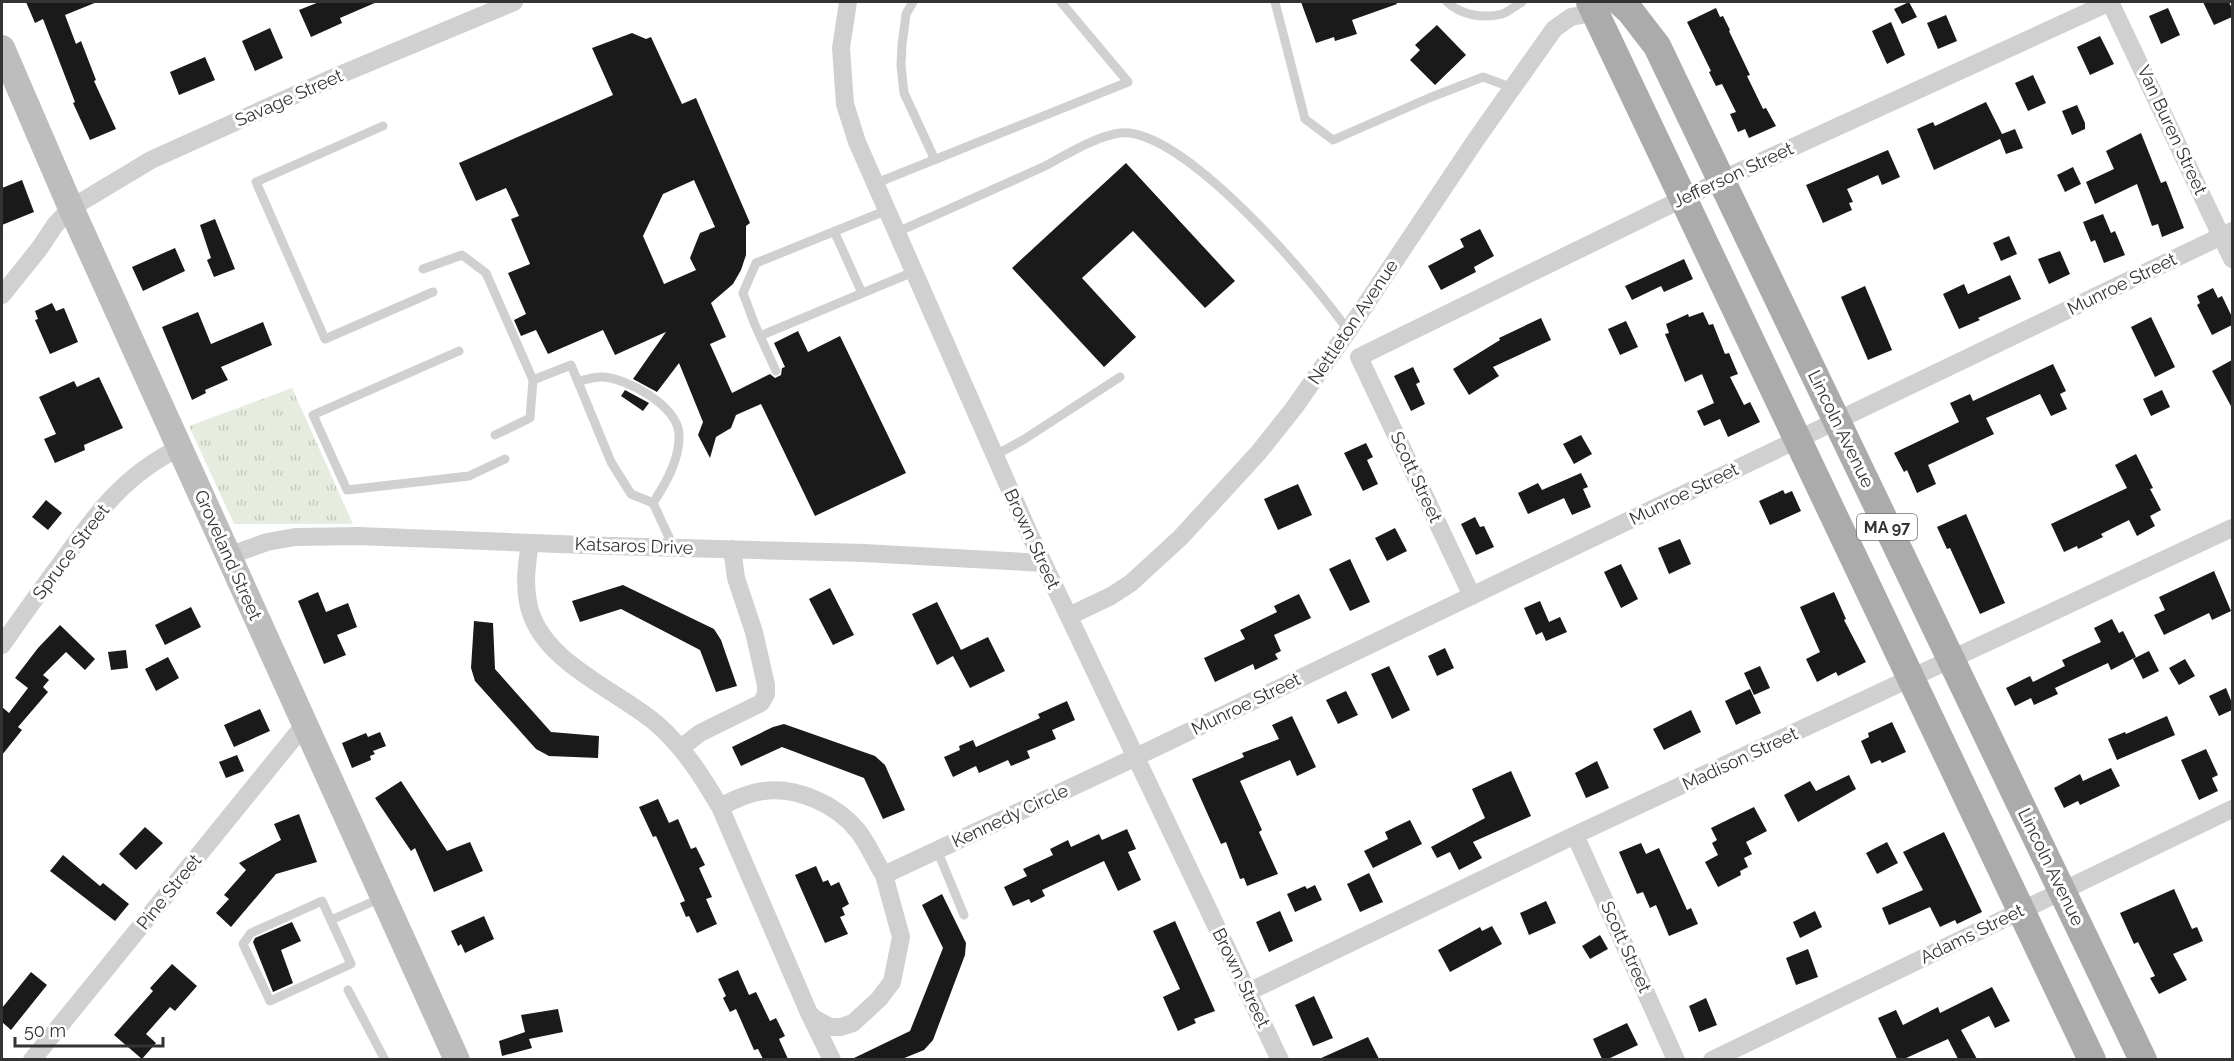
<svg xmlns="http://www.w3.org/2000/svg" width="2234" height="1061" viewBox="0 0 2234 1061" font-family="Raleway,sans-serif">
  <defs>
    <pattern id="park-tufts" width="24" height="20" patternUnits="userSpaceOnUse" patternTransform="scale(1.5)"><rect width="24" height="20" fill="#e6ecdf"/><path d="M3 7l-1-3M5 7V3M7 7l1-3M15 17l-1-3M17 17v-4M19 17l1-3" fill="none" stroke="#c6cbc0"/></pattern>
  </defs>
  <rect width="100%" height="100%" fill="#fff"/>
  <path fill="url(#park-tufts)" d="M292,388L353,524H234L189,426Z"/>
  <path fill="#1a1a1a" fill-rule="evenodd" d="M26,2H97L65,15L76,44L81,41L96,80L94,81L116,129L90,140L73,103L75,102L43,19L35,23Z
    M319,2H377L340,18L342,23L311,37L299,10Z
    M1301,2H1396L1397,4L1352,20L1357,34L1335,41L1334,37L1316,43Z
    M1909,2L1917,17L1902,24L1894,9Z
    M2203,2H2229L2232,9V17L2214,25Z
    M1716,8L1720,17L1723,16L1730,30L1729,31L1750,75L1747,76L1763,109L1766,108L1776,126L1749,138L1745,129L1738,132L1730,114L1736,112L1722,84L1716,86L1709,72L1711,71L1687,22Z
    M2168,8L2180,35L2161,44L2149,16Z
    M1946,15L1957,41L1938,49L1927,23Z
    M1891,22L1905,55L1887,64L1872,31Z
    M1437,25L1466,55L1435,85L1410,60L1420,50L1415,45Z
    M270,28L283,58L255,71L242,41Z
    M632,33L646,39L651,37L682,104L696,98L750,223L746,226V255L741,270L733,284L711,303L726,337L710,344L732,393L770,374L775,378L781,375L782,368L785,367L774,343L798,331L808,352L840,336L906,473L815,516L761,404L736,415L731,428L716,437L710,458L698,435L703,422L679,363L657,392L633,379L666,332L615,355L603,330L548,354L536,330L521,336L514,320L526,314L508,273L530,264L511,219L519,216L506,188L476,201L459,163L613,95L592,48ZM694,180L715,227L700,233L690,258L696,270L664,284L643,236L663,194Z
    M2100,36L2114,64L2090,75L2077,47Z
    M205,57L215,80L179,95L170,72Z
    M2033,75L2046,103L2028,111L2015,83Z
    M1986,102L2002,134L2015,129L2023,148L2006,154L2000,139L1934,170L1917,129L1933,122L1935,126Z
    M2077,105L2085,123V129L2072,135L2062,111Z
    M2141,133L2161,183L2166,181L2184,228L2162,237L2158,224L2152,226L2137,184L2095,204L2086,182L2114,169L2106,151Z
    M1888,150L1900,177L1882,185L1878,175L1847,189L1853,202L1849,203L1852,210L1823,223L1806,185Z
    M1126,163L1235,281L1205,308L1133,231L1082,278L1136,337L1104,367L1012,268Z
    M2073,167L2081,184L2065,192L2057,175Z
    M22,180L34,212L2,225V188Z
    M2103,214L2111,233L2115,231L2125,255L2104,263L2095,240L2091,242L2083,222Z
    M215,219L235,269L214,277L207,260L211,258L200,225Z
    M1480,229L1494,256L1474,267L1476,272L1441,290L1428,266L1464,247L1460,239Z
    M2009,236L2017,254L2001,261L1993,243Z
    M175,248L185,271L143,291L132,267Z
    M2060,251L2070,274L2049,284L2038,259Z
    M1684,259L1693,279L1664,292L1661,286L1632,300L1625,286Z
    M2010,275L2021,299L1978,318L1980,320L1959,329L1943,294L1964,284L1968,294Z
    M1865,286L1892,350L1868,360L1841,297Z
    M2213,288L2218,298L2222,296L2232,317V325L2212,335L2197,305L2200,303L2197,296Z
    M52,303L56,311L64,308L78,342L50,354L35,320L38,319L35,311Z
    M198,312L211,344L263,322L272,345L221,367L228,380L205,390L206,393L192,400L162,327Z
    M1703,312L1709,325L1713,324L1725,354L1729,353L1738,374L1730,377L1744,405L1750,402L1760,422L1728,437L1720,419L1704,426L1697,411L1714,403L1702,374L1685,382L1665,334L1669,333L1666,324L1688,314L1689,317Z
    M2151,317L2175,367L2155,377L2131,327Z
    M1541,318L1551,340L1493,367L1499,376L1469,395L1453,369L1500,340L1499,338Z
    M1626,321L1638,347L1620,355L1608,329Z
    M2232,360V408L2212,371Z
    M2053,364L2066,391L2060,394L2067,409L2051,416L2040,394L1986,418L1994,434L1928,465L1936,484L1917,493L1907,470L1904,472L1894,453L1959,422L1950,403L1970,394L1973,401Z
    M1413,367L1420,382L1416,384L1425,404L1411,411L1394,376Z
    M99,377L123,428L84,445L85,450L55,463L44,439L56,434L39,397L74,381L77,387Z
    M625,390L649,403L643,411L621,396Z
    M2162,390L2170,407L2151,416L2143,399Z
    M1581,435L1592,454L1574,464L1563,444Z
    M1366,443L1373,457L1367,460L1378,484L1363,491L1344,453Z
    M2136,454L2153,488L2150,489L2161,510L2150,516L2155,526L2137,536L2129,520L2101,534L2103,537L2078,549L2077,546L2064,552L2051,524L2127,488L2115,465Z
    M1581,473L1588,487L1583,489L1591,507L1572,515L1564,498L1528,514L1518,493L1538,483L1542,490Z
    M1298,484L1312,515L1278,530L1264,499Z
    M1783,490L1785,494L1792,491L1801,511L1770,525L1759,501Z
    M46,500L62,513L48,530L32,517Z
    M1966,514L2005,603L1980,614L1950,548L1947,549L1937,527Z
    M1475,517L1480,527L1484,526L1494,547L1476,555L1461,524Z
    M1395,528L1407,551L1387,561L1375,538Z
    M1680,539L1691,564L1669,574L1658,548Z
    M1350,559L1370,602L1350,611L1329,569Z
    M1621,564L1638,599L1621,608L1604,572Z
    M2214,571L2231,611L2212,620L2209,613L2164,635L2154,615L2165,610L2159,597Z
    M623,585L714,629L721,640L737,686L716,692L700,650L621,609L580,622L572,601Z
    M830,588L854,635L833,645L809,599Z
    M318,592L326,612L348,603L357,627L337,635L346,655L324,664L298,601Z
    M1834,592L1846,619L1844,620L1866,662L1838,676L1836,672L1817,682L1806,659L1820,652L1800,607Z
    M1299,594L1311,618L1274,635L1281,651L1275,654L1278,659L1255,670L1253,664L1215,682L1204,658L1245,639L1240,630L1277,612L1274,606Z
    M1540,601L1549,622L1560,617L1567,632L1546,641L1542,632L1536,635L1524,608Z
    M937,602L961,650L988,637L1005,671L970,688L953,656L937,665L912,614Z
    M191,607L201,627L165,645L155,625Z
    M2112,619L2119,633L2123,631L2136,657L2111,670L2108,663L2055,688L2058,694L2034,705L2031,698L2015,706L2006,688L2030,676L2033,682L2065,666L2062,660L2101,642L2094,628Z
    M474,621L493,623L495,669L551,732L599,736L598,758L549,756L536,749L475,681L471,668Z
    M60,625L95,659L85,670L66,652L43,675L49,680L43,687L48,692L18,727L22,730L2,755V707L9,713L28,688L15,678L38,648Z
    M1445,648L1454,668L1437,676L1428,656Z
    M126,650L128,668L111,670L108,652Z
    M2149,651L2159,671L2143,679L2133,659Z
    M168,657L179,678L156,691L145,669Z
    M2185,659L2195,676L2179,685L2169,668Z
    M1389,666L1410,710L1392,719L1371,674Z
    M1760,666L1770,688L1754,695L1744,673Z
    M2226,688L2232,703V710L2219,716L2209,696Z
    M1750,689L1761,713L1736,725L1725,701Z
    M1346,691L1358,715L1338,724L1326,700Z
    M1067,701L1075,720L1052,730L1056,739L1027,751L1030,758L1011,766L1008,760L979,773L976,766L953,777L944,757L960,750L959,746L973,740L976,747L1040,718L1038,714Z
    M260,709L270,731L234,747L224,725Z
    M1691,710L1701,732L1664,750L1653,729Z
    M1292,716L1316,767L1297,776L1290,760L1240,781L1262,830L1259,832L1278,874L1247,886L1244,878L1240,879L1226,842L1221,844L1192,779L1244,757L1242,753L1279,739L1272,725Z
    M2167,716L2175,735L2117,760L2108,739L2125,732L2126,734Z
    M1892,722L1906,752L1882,763L1880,760L1871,764L1861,741L1869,737L1868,733Z
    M784,724L875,756L885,765L905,810L883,819L864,778L782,747L741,766L732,747L773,727Z
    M380,732L386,746L373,751L375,754L370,756L371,760L352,768L342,743L366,733L368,737Z
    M2206,749L2218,775L2212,778L2218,791L2199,800L2181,760Z
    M237,755L244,771L226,778L219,762Z
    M1597,761L1609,788L1586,798L1575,773Z
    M2111,768L2120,786L2080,805L2078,801L2064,808L2054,788L2080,774L2083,781Z
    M1511,771L1531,816L1473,842L1482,858L1459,870L1450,852L1437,858L1431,847L1485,818L1472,789Z
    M1849,775L1856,789L1798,822L1784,795L1810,781L1816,791Z
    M401,781L447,851L470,842L483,871L434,892L415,848L411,851L375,798Z
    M658,799L669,823L678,819L691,849L696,847L705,865L699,868L712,897L706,899L717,924L697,933L689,916L686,917L680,903L685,901L656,836L653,837L639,807Z
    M1754,807L1767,831L1746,842L1752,854L1744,858L1748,867L1740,871L1741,875L1718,887L1705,862L1718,855L1712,843L1717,840L1711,828Z
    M299,814L317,862L276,874L231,927L216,913L229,899L224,895L246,870L239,863L281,840L274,824Z
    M1410,820L1422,844L1373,868L1364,851L1388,839L1385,832Z
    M145,827L163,843L136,870L119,854Z
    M1127,829L1136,849L1128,852L1141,880L1118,891L1104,861L1042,890L1045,896L1031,903L1029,899L1013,906L1004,887L1027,876L1023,869L1053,855L1050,849L1068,840L1071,847L1099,834L1102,840Z
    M1944,832L1982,912L1957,924L1955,920L1940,927L1930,907L1889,925L1882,908L1923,890L1903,852Z
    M1887,842L1898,863L1877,874L1866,853Z
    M1641,843L1646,854L1659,848L1687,910L1691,908L1698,924L1669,936L1656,905L1650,908L1643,892L1637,894L1619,852Z
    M63,855L100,886L103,883L129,904L115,921L50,871Z
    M816,866L823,882L828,880L831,886L839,882L849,904L842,908L845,915L840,917L848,934L825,943L795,875Z
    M1369,873L1383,902L1360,912L1347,884Z
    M1315,885L1322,900L1295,912L1287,894L1305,886L1307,889Z
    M2174,889L2192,929L2197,927L2203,941L2173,954L2187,980L2159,994L2150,978L2155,976L2138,942L2134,944L2120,913Z
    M942,894L966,943L965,955L933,1040L924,1050L902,1059H852L910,1031L943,948L922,905Z
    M1546,901L1556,923L1529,935L1520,913Z
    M1280,911L1293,941L1269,952L1256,922Z
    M1815,911L1822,927L1800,938L1793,922Z
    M484,916L494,939L465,953L461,944L458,946L451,931Z
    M1175,921L1215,1011L1194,1019L1196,1023L1178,1031L1163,997L1180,989L1153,931Z
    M292,922L301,941L281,950L293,983L273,992L253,942L255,938Z
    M1492,926L1502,944L1450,972L1438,950L1480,927L1482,931Z
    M1600,935L1608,949L1590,959L1582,946Z
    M1808,949L1818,977L1796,985L1786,958Z
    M172,964L197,986L175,1011L170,1007L146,1034L156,1043L142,1059L114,1035L153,991L150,988Z
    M738,970L749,995L756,992L770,1021L776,1018L785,1036L779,1039L788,1059H763L758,1049L754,1050L736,1009L730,1012L723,998L726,996L718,979Z
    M31,972L47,985L11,1030L2,1022V1008Z
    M1992,987L2010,1021L1995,1028L1989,1016L1961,1030L1977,1059H1958L1948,1039L1904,1059H1897L1878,1018L1896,1010L1903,1025L1938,1007L1940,1013Z
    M1314,996L1333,1038L1313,1046L1295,1005Z
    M1706,998L1717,1025L1699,1032L1689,1006Z
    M558,1009L563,1032L529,1039L532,1048L502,1056L499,1041L525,1032L521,1015Z
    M1627,1023L1638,1045L1608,1059H1602L1593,1039Z
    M1368,1037L1379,1059H1319Z"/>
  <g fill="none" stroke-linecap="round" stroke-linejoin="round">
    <path stroke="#d0d0d0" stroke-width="9" d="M913,2L906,14L902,45L901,65L904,93L935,160
      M1275,2L1305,119L1333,140L1429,98L1483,77L1513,88
      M1447,2C1461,15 1483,19 1502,14C1509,12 1516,5 1522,2
      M383,126L256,182L325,339L433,292
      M874,184L1128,82L1061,2
      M834,231L862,293
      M895,233C945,211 995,189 1045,166C1066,155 1096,136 1120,133C1182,126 1315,282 1348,331
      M423,269L462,255L486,273L533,380
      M760,336L913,272
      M459,351L313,415L347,490L469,476L505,459
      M776,371L755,325L743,293L756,263L885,211
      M578,381C585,380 594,377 601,377C626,377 678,406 679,434C680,459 666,483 653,503L674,548
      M495,435L530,418L533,380L571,365L611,462L631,494L653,503
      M994,456L1023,440L1120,377
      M937,850L964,915
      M322,901L351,964L270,1001L243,944L251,933Z
      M331,920L381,898
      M348,990L385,1060"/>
    <path stroke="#d0d0d0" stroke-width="18" d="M848,2L841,48L845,104L857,142L1029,533L1280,1060
      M2110,2L2232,259
      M2,295L39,249L55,225L71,208L151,160L337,76L514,2
      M530,543C527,563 524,582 528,602C538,661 616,689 657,724C684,748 702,776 720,807
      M228,556L267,542L295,537L358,536L609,546L864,553L1043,563
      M1472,596L1359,357L1721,180L2110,2
      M1069,616L1111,596L1131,583L1181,537L1259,452L1294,408L1348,331L1475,141L1554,29L1571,17L1596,12L1601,5
      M2,645C21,618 41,590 61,563C96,514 124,475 179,448
      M682,747L700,733L761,703L766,694V685L754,632L736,578L732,549
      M1575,835L1676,1060
      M884,875L901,937L892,982L879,999L853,1023L841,1027H830L815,1019L809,1013L720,807C733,800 748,793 763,791C797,786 837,805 858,831C868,844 875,861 884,875L1136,757L2232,231
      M1248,992L1575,835L2232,528
      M810,1015L832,1060
      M32,1060L305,724
      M1712,1060L2232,809"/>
    <path stroke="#bdbdbd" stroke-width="26" d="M2,48L71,208L457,1060"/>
    <path stroke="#ababab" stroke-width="28" d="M1590,2L2092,1060
      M1620,2L1630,11L1657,46L2143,1060"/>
  </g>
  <g text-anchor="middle" stroke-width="6" stroke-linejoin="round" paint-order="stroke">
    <rect fill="#fff" stroke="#707070" stroke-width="1.5" x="1857" y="514" width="60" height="26" rx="4.5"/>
    <g font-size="16" font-weight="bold" fill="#333">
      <text x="1887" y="533">MA 97</text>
    </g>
    <g font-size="18" fill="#333" stroke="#fff">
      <text transform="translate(289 98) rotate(-24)" y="6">Savage Street</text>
      <text transform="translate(2172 130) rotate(65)" y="6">Van Buren Street</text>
      <text transform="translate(1733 175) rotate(-25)" y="6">Jefferson Street</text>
      <text transform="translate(2122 284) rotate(-26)" y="6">Munroe Street</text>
      <text transform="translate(1353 322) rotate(-56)" y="6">Nettleton Avenue</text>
      <text transform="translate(1841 429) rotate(64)" y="6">Lincoln Avenue</text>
      <text transform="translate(1416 477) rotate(65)" y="6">Scott Street</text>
      <text transform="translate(1684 494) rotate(-26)" y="6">Munroe Street</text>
      <text transform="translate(1032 539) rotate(65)" y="6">Brown Street</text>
      <text transform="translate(634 546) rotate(2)" y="6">Katsaros Drive</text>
      <text transform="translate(71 552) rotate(-53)" y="6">Spruce Street</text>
      <text transform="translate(228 555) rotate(66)" y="6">Groveland Street</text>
      <text transform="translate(1246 704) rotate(-26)" y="6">Munroe Street</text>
      <text transform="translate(1740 759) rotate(-25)" y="6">Madison Street</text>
      <text transform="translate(1010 816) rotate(-25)" y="6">Kennedy Circle</text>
      <text transform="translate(2051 867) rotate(64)" y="6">Lincoln Avenue</text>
      <text transform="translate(169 892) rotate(-51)" y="6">Pine Street</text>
      <text transform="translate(1972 934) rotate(-26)" y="6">Adams Street</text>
      <text transform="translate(1626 947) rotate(66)" y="6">Scott Street</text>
      <text transform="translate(1241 978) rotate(64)" y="6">Brown Street</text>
    </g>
  </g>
  <rect width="2234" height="1061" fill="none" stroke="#333333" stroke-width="6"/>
  <path d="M15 1037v9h148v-9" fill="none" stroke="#333333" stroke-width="3"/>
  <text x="24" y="1037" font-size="18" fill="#333333" stroke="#ffffff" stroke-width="4.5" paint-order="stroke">50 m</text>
</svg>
